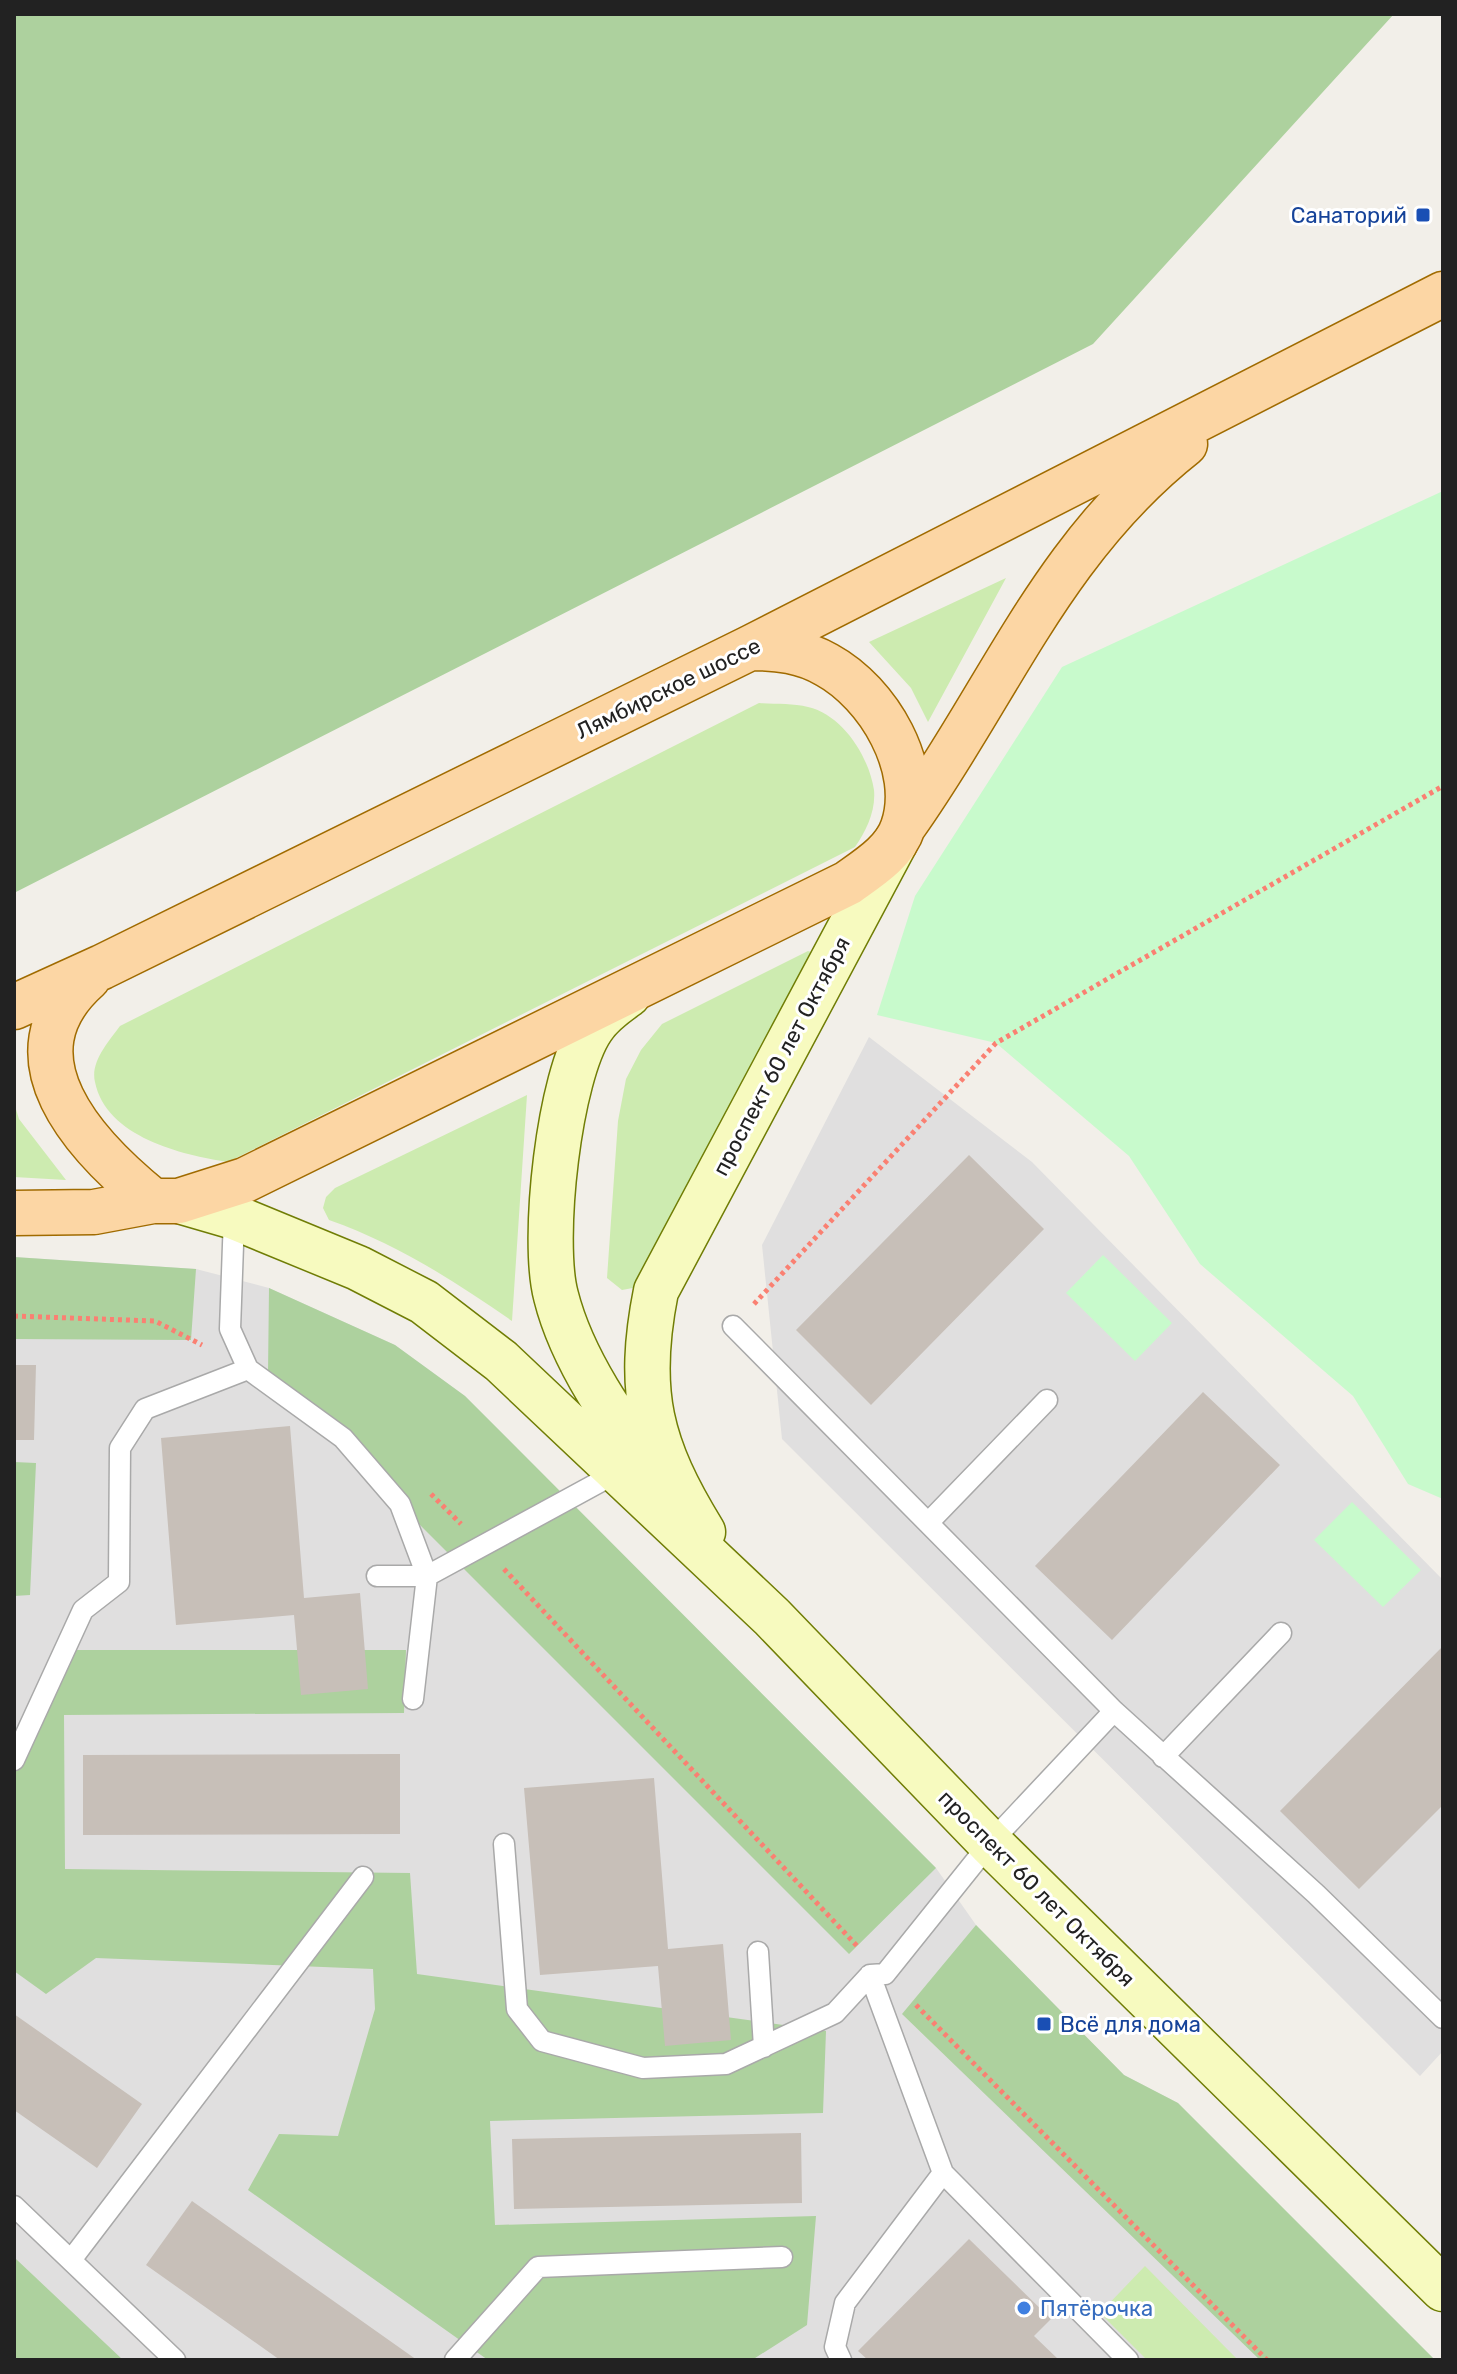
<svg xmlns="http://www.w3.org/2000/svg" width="1457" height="2374" viewBox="0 0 1457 2374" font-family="Rubik,sans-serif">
  <rect width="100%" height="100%" fill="#f2efe9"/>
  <path fill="#e0dfdf" d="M869,1037L1032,1162L1443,1580V2051L1420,2076L782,1439L762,1245Z
    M14,1257L196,1269L269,1288L395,1345L465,1396L936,1868L976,1925L1124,2075L1178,2103L1435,2360H14Z"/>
  <path fill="#cdebb0" d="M1006,578L928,722L911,688L869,642Z
    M759,703C775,704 793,703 808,707C843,715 869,757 874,790C876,811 866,831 855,847L228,1162C182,1155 106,1137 95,1082C90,1062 109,1041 120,1026Z
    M808,951L820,955L638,1287L622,1290L607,1278L618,1121L626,1079L641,1050L662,1024Z
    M527,1095L512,1321C453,1280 397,1244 329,1220L323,1208L326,1197L335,1188Z
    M14,1103L19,1119L66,1180L14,1177Z
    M1145,2266L1238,2360H1147L1100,2313Z"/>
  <path fill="#add19e" d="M14,14H1394L1093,344L14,893Z
    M14,1257L196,1269L191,1340L14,1339Z
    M269,1288L395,1345L465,1396L936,1868L849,1954L268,1373Z
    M14,1462L36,1463L30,1595L14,1596Z
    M55,1650H406L404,1713L64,1715L65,1869L410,1873L417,1974L826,2031L823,2113L490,2121L495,2225L816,2216L807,2325L752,2360H488L248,2190L279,2134L338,2136L375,2009L373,1969L96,1958L46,1994L14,1971V1756Z
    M976,1925L1124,2075L1178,2103L1435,2360H1260L902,2014Z
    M14,2259H16L123,2360H14Z"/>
  <path fill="#c8facc" d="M1443,491V1499L1408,1484L1353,1396L1200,1264L1129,1156L996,1043L877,1015L915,896L1062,667Z
    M1103,1255L1172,1323L1135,1361L1066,1293Z
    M1352,1502L1421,1570L1383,1607L1314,1540Z"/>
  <path fill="#c7bfb8" d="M969,1155L1044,1229L871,1405L796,1330Z
    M14,1365H36L34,1440H14Z
    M1203,1392L1280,1465L1112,1640L1035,1566Z
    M290,1426L304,1598L360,1593L368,1689L301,1695L294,1615L176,1625L161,1438Z
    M1443,1646V1805L1359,1889L1280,1811Z
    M400,1754V1834L83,1835V1755Z
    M654,1778L668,1949L723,1944L731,2040L665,2046L658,1966L540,1975L524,1788Z
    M14,2014L142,2104L97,2168L14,2110Z
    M801,2133L802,2203L514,2209L512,2139Z
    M192,2201L417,2360H280L146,2265Z
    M969,2239L1051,2319L1034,2336L1059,2360H868L858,2351Z"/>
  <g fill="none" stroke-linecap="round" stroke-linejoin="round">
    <g stroke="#a9a9a9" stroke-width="23">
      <path id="service" d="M234,1217L230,1329L248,1369L343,1438L400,1504L427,1576H377
        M733,1326L1114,1711L1316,1894L1443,2018
        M928,1523L1047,1400
        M413,1576H427L618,1472
        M413,1699L427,1576
        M1163,1757L1281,1633
        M14,1760L83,1610L119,1582L120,1448L145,1409L248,1369
        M504,1844L517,2009L542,2041L643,2068L726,2064L835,2013L870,1975L885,1974L990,1843L1114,1711
        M758,1952L764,2047
        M943,2173L1128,2360
        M14,2206L175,2360
        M71,2260L363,1877
        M455,2360L538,2267L782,2257
        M841,2360L835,2347L845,2303L943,2173L870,1975"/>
    </g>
    <g stroke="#707d05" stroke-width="47">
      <path id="secondary" d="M628,995C615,1004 601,1014 592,1028C559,1076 541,1240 556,1296C572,1360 617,1424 657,1476
        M179,1201L234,1217L358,1268L424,1302L501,1361L772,1617L990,1843L1443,2289
        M703,1532C650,1446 636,1391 656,1291L895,843"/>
    </g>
    <g stroke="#a06b00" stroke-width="47">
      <path id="primary" d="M905,824C1000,690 1052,549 1185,444
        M88,978C0,1056 85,1146 153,1201
        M14,1007L102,967L750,648L1443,294
        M14,1213L94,1212L153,1201H179L245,1180L848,883C869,868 895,852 903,827C923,768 878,693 827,665C803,651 778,648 750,648"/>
    </g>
    <path stroke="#fa8072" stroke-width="5" stroke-dasharray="4 4" stroke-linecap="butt" d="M754,1304L996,1043L1443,786
      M14,1316L155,1321L202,1345
      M431,1494L461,1524
      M504,1569L858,1947
      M916,2005L1267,2360"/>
    <use href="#service" stroke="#fff" stroke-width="20"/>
    <use href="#secondary" stroke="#f7fabf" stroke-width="44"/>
    <use href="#primary" stroke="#fcd6a4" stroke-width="44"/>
  </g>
  <g fill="#1a4fb4" stroke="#fff" stroke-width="3">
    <rect x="1415" y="207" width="16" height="16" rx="4"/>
    <rect x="1036" y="2016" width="16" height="16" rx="4"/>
  </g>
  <circle fill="#3f7fe0" stroke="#fff" stroke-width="3" cx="1024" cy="2308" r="8"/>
  <g text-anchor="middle" stroke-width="6" stroke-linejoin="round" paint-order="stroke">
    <g font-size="22" fill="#164399" stroke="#fff" text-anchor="end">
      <text x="1407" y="223">Санаторий</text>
      <text x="1060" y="2032" text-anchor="start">Всё для дома</text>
    </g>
    <g font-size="22" fill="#222" stroke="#fff">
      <text transform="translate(668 688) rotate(-26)" y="8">Лямбирское шоссе</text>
      <text transform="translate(781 1056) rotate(-62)" y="8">проспект 60 лет Октября</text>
      <text transform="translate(1037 1888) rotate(45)" y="8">проспект 60 лет Октября</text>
    </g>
    <g font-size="22" fill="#366cbe" stroke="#fff" text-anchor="start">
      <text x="1040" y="2316">Пятёрочка</text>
    </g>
  </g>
  <rect width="1457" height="2374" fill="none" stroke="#222222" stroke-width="32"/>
</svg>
